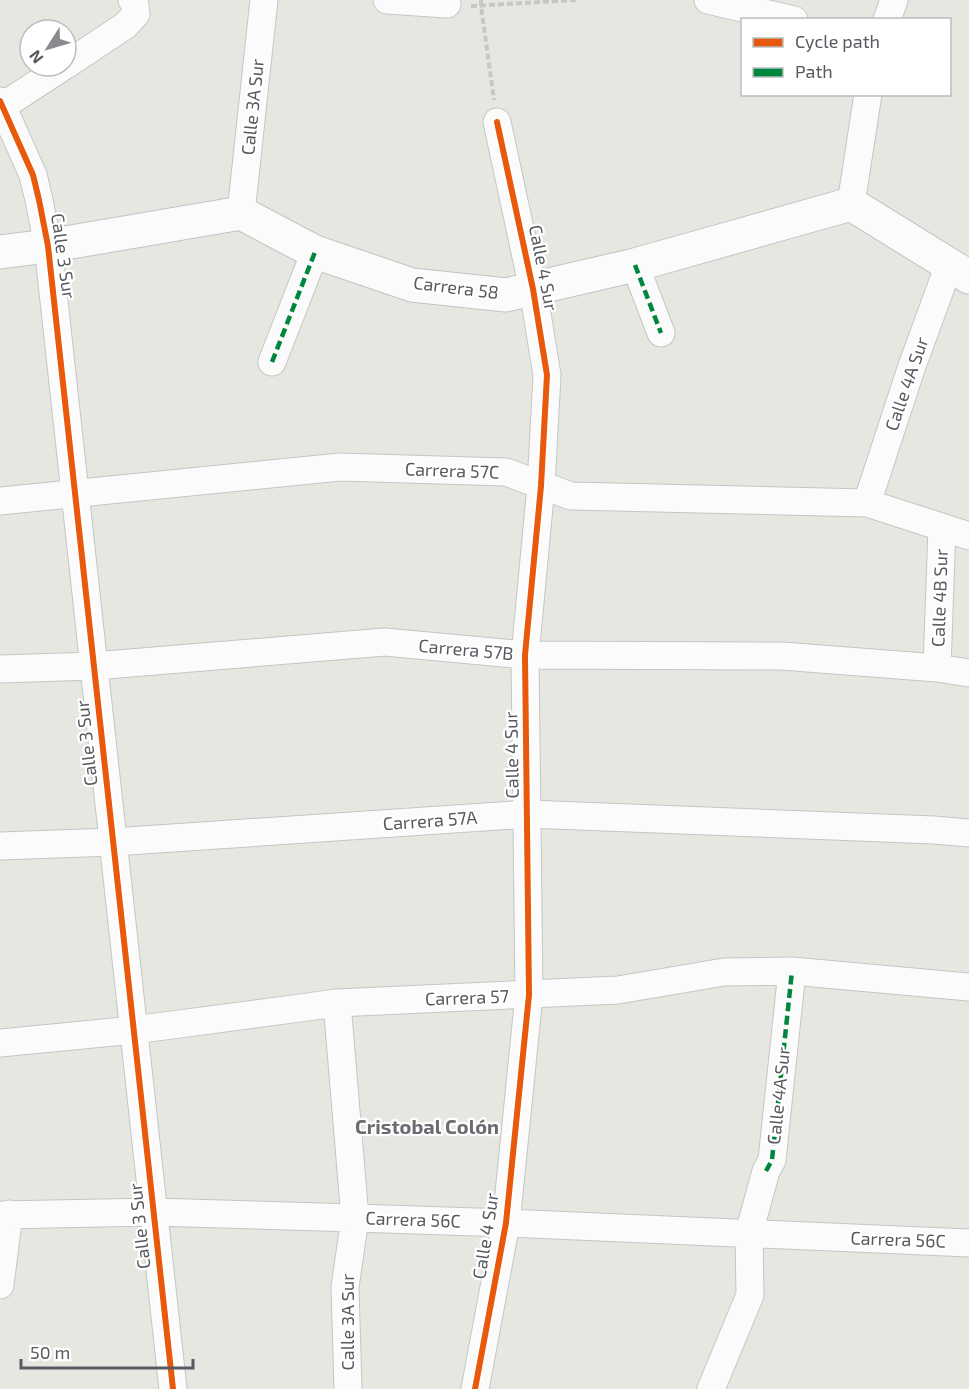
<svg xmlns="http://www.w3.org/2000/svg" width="969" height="1389" viewBox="0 0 969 1389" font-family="'Exo 2',sans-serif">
  <rect width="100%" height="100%" fill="#e7e7e2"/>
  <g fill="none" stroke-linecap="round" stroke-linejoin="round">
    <g stroke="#c5c5c4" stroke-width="29">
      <path id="street" d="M387,0L447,4
        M708,0L794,20
        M887,20L894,0
        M66,65L126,25L136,14L135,5L132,0
        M0,101L33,175L39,200L48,246L173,1389
        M3,106L64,66
        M851,204L868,94
        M241,213L264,0
        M635,265L661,333
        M272,362L315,252
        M0,501L340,467L506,472L571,496L867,503L969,536
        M867,503L912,366L949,265
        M937,668L942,528
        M0,669L94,666L385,642L525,655L782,656L937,668L969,673
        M0,846L113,842L528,814L934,830L969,833
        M337,1003L355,1218L345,1287L348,1389
        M0,1043L134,1030L337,1003L618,990L724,972L792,971L969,987
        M0,1215L153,1212L355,1218L506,1223L969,1243
        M0,1285L9,1214
        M475,1389L506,1223L529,995L525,655L541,486L547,375L533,289L497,122
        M711,1389L750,1295L749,1233L766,1171L772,1160L792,971"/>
    </g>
    <g stroke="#c3c3c3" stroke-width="35">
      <path id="secondary" d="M0,252L48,246L241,213L315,252L412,285L506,295L635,265L851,204L969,277"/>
    </g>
    <path stroke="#c4c8c6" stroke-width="4" stroke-dasharray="6 3" stroke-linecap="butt" d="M481,0V6L494,100
      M471,6L576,0"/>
    <use href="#street" stroke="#fbfbfb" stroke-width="27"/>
    <use href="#secondary" stroke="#fbfbfb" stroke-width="33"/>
    <path stroke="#00873e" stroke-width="4.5" stroke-dasharray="9 4.5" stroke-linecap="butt" d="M635,265L661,333
      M272,362L315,252
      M766,1171L772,1160L792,971"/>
    <g stroke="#fff" stroke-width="10">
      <path id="cycleway" d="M0,101L33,175L39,200L48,246L173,1389
        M475,1389L506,1223L529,995L525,655L541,486L547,375L533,289L497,122"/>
    </g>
    <use href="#cycleway" stroke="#e8590c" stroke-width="6"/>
  </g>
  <g text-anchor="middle" stroke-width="4.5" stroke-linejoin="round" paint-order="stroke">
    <g font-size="18" fill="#585a60" stroke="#fff">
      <text transform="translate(253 107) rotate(-84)" y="6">Calle 3A Sur</text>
      <text transform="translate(63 256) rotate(82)" y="6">Calle 3 Sur</text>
      <text transform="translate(543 268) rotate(79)" y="6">Calle 4 Sur</text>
      <text transform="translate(456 288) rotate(7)" y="6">Carrera 58</text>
      <text transform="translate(907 384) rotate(-71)" y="6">Calle 4A Sur</text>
      <text transform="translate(452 471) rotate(2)" y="6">Carrera 57C</text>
      <text transform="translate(940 598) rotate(-88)" y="6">Calle 4B Sur</text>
      <text transform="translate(466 650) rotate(5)" y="6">Carrera 57B</text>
      <text transform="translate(87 743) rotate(-96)" y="6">Calle 3 Sur</text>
      <text transform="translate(512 755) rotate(-91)" y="6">Calle 4 Sur</text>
      <text transform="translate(430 821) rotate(-4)" y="6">Carrera 57A</text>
      <text transform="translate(467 998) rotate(-2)" y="6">Carrera 57</text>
      <text transform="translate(779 1096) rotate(-84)" y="6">Calle 4A Sur</text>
      <text transform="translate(413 1220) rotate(2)" y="6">Carrera 56C</text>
      <text transform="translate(140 1226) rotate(-96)" y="6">Calle 3 Sur</text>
      <text transform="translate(486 1236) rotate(-81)" y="6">Calle 4 Sur</text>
      <text transform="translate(898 1240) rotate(2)" y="6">Carrera 56C</text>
      <text transform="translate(348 1322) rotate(-90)" y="6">Calle 3A Sur</text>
    </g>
    <g font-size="20" font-weight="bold" fill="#696c71" stroke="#fff">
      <text x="427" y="1134">Cristobal Colón</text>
    </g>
  </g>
  <rect x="741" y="18" width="210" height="78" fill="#ffffff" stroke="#bcbdbf" stroke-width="1.5"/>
  <rect x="753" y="38" width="30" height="9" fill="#e8590c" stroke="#bcbdbf" stroke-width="1.5"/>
  <text x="795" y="48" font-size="18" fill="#585a60">Cycle path</text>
  <rect x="753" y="68" width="30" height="9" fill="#00873e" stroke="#bcbdbf" stroke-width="1.5"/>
  <text x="795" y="78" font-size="18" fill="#585a60">Path</text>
  <g transform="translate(48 48) rotate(233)"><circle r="28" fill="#ffffff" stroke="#bcbdbf" stroke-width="1.5"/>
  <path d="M0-4.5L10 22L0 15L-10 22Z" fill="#8a8b8e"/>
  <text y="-9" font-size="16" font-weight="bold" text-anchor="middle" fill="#585a60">N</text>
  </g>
  <path d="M21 1359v9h172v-9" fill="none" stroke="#585a60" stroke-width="3"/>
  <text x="30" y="1359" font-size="18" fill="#585a60" stroke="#ffffff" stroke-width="4.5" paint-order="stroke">50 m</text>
</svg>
